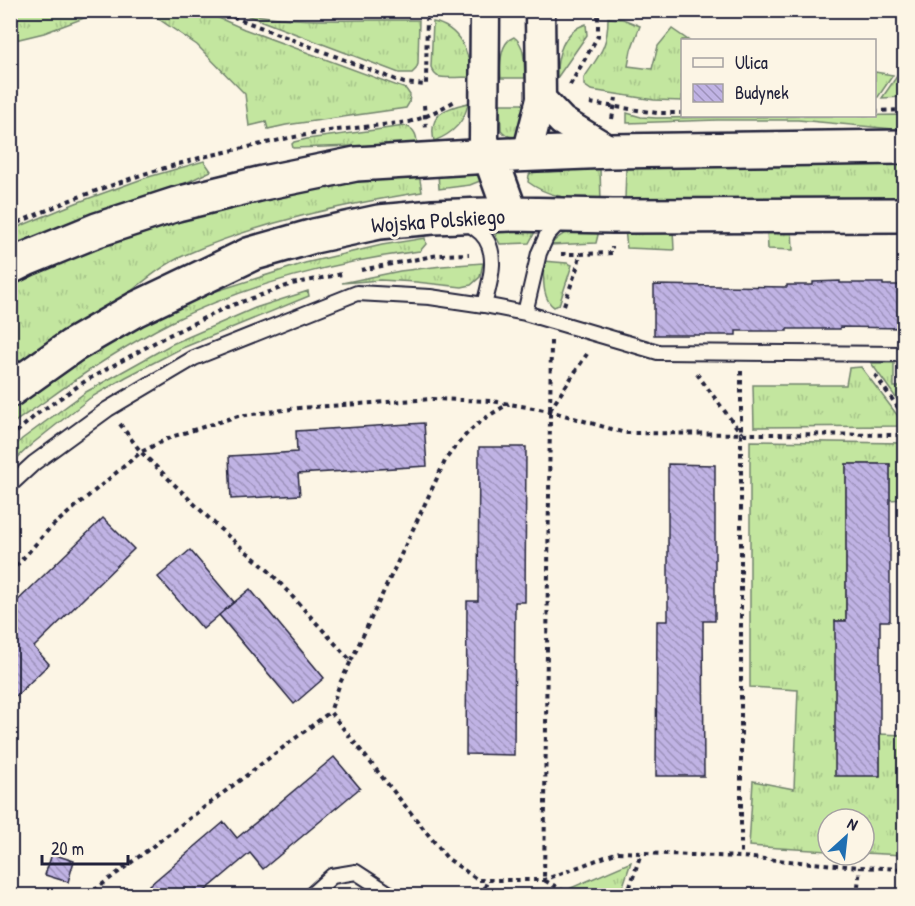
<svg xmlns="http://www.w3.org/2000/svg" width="915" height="906" viewBox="0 0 915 906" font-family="'Patrick Hand',sans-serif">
  <defs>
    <pattern id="grass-tufts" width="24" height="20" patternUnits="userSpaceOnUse" patternTransform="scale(1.5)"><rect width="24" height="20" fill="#c3e69f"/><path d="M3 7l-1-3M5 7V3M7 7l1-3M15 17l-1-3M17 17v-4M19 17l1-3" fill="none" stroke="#a7c58a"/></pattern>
    <pattern id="building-back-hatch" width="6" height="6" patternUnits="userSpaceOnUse" patternTransform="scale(1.5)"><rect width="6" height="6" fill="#c0b3e4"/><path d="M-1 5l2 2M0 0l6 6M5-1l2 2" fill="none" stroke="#9c91ba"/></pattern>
  </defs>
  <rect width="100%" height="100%" fill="#fcf5e5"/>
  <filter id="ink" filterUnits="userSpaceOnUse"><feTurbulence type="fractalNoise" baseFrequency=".0167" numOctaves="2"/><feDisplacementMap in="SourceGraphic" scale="12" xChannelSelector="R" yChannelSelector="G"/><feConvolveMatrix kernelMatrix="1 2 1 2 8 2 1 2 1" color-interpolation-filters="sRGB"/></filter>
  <g filter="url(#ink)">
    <path fill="url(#grass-tufts)" stroke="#72846d" stroke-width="1.5" d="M10,11L11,10L97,11L95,14L44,33L11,41Z
      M142,11H203L244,29L406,89L410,95L409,103L406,108L286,125L268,129L266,122L249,126L245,94L197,45L154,16Z
      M238,12C297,24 359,19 419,20L418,64L416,69L412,73H399Z
      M608,18L623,19L640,26L631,50L628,66L652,69L658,46L672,29L688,40H682V101L654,100L591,90L584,85V78C599,55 608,48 608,18Z
      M433,22C459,27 471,53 470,77C462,77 444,79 437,76C433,73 433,71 431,67Z
      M586,24L587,35L557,78C556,56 563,31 586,24Z
      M514,37C526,45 524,65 525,78H501C500,65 500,42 514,37Z
      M904,66V97L882,98Z
      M875,72L893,75L878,97H875Z
      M468,103C465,122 452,134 434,141C428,114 445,108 468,103Z
      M500,104H525L517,136C510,138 505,135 501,130Z
      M627,113L641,117L656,118L904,115V130L798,120H717L627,123Z
      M405,126C414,128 417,136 417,144L293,148L292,144L294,142L307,139Z
      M204,161L211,171L173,189L11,251V230L76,203L145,178Z
      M904,164V199L625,200L626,168Z
      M534,169H600L601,201C574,198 551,199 528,182L529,175Z
      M482,171L490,177L470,185L439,189L438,173Z
      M419,174L422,192C341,205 260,222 185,255C160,266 140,285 118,301C83,326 46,347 11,370V285L53,266L134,234L218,209L315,187Z
      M625,229H673L674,250L627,248Z
      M767,229H792L793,250L768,249Z
      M580,230L599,231L596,243L550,245C561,234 565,232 580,230Z
      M493,231L535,232L529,243L500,244Z
      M425,238L426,244L420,251C337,261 246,285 171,322C126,345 85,372 44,402C33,410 21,417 11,425V410L57,374L96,349L168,311L207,294L305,263L382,245Z
      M543,261L567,263L572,265L559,305L554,307C541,299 544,275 543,261Z
      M483,263L480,277L471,285L462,287L416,282L380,280L342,283L400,271L442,266Z
      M308,291L309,296L180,349L126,377L90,398L32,444L11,464V450L22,439L86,392L172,344L255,308Z
      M871,363H894V387H904V409Z
      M861,367L904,424V426L754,427L753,385H846L849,368Z
      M750,441L904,443V499L890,500V464H846V621H835L880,776V734L904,735V855L864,853V819H828V851L749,846L753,781L794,789L798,690L750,687Z
      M631,862L620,895H586L571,888Z"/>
    <path fill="url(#building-back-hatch)" stroke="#22223b" stroke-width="1.5" d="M840,281V283H883V285H904V328L840,327V329H787V331H736V335H654V285L787,287V285H813V282Z
      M424,423L427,466L298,474L300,495L231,499L229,456L297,452L296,431Z
      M479,447H526L525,602H515L514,755L466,754L467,601H478Z
      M668,464L715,465V621H703L704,776H656L657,621H668Z
      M846,464H890V621H880V776H835V621H846Z
      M103,518L134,549L34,647L49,664L10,702V608Z
      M190,550L234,602L203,629L158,577Z
      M250,589L324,678L294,704L219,615Z
      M334,757L360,788L263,869L250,853L199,896H137L224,822L237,838Z
      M52,854L74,861L68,882L45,875Z"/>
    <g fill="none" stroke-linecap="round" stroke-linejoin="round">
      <g stroke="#22223b" stroke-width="18">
        <path id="service" d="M466,221C471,225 476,229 481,233C500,252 490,282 484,305
          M525,313L539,253L547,235L562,219
          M10,485L34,463L108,409L194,358L357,293L430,297L484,305L525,313L658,352L904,354
          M310,896L332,876L356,872L393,896"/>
      </g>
      <g stroke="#22223b" stroke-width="33">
        <path id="minor" d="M485,10L484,140L490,156
          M541,99L562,121L611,151
          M527,154L541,99L540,10"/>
      </g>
      <g stroke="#22223b" stroke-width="38">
        <path id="tertiary" d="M490,156L511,214
          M10,267L26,259L97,230L177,204L263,183L356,164L490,156L611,151L904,147
          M10,390L72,346L136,309L251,254L314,236L379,222L433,217L511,214L613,216L904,215"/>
      </g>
      <path stroke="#22223b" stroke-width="4" stroke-dasharray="4.5 4.5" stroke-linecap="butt" d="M216,10L404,83L426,85L427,10
        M570,85L598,36V10
        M590,103L657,113H682
        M424,105L426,129
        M874,111L904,110
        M612,119L616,98
        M10,226L73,199L144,174L203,157L289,138L329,131L409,122L425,117L457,100
        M561,254H580
        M361,270L438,255L469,254
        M564,305L578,265L580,254L612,253V247
        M551,341L544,880L573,896
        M741,371V857
        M697,374L741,433
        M875,375L904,416
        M550,410L587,354
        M120,424L141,452L220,529L269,571L351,661L340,683L330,712
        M10,438L37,414L87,380L163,338L227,307L292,284L342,274
        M10,573L50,528L141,452L171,437L238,416L299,408L432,399L492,401L550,411L625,433L904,435
        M351,661L446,459C465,433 480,419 509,404
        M87,896L330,712L447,858L478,880H544L618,852L741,857L860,867L904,869
        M481,896L488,880
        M627,896L641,853
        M857,896L860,867"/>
      <use href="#service" stroke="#fcf5e5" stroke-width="14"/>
      <use href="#minor" stroke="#fcf5e5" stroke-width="28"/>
      <use href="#tertiary" stroke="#fcf5e5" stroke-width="33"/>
    </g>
  </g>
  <g text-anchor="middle" stroke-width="6" stroke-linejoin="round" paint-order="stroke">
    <g font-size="22" fill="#22223b" stroke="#fcf5e5">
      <text transform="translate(438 220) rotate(-4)" y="8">Wojska Polskiego</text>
    </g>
  </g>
  <rect width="915" height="906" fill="none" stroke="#fcf5e5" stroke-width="36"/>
  <rect x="18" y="18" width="879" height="870" fill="none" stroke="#22223b" stroke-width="2" filter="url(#ink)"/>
  <rect x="681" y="39" width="195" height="78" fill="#fcf5e5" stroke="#a5a1a1" stroke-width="1.5"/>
  <rect x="693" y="58" width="30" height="9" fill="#fcf5e5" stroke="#a5a1a1" stroke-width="1.5"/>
  <text x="735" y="69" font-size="18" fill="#22223b">Ulica</text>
  <rect x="693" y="84" width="30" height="18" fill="url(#building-back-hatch)" stroke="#a5a1a1" stroke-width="1.5"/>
  <text x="735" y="99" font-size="18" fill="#22223b">Budynek</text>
  <g transform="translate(846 837) rotate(27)"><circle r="28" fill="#fcf5e5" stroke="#a5a1a1" stroke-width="1.5"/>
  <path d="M0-4.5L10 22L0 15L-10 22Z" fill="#1f6fb2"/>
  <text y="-9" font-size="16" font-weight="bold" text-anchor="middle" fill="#22223b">N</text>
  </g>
  <path d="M42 855v9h86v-9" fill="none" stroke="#22223b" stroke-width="3"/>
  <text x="51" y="855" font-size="18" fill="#22223b" stroke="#fcf5e5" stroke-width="4.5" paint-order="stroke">20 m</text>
</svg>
